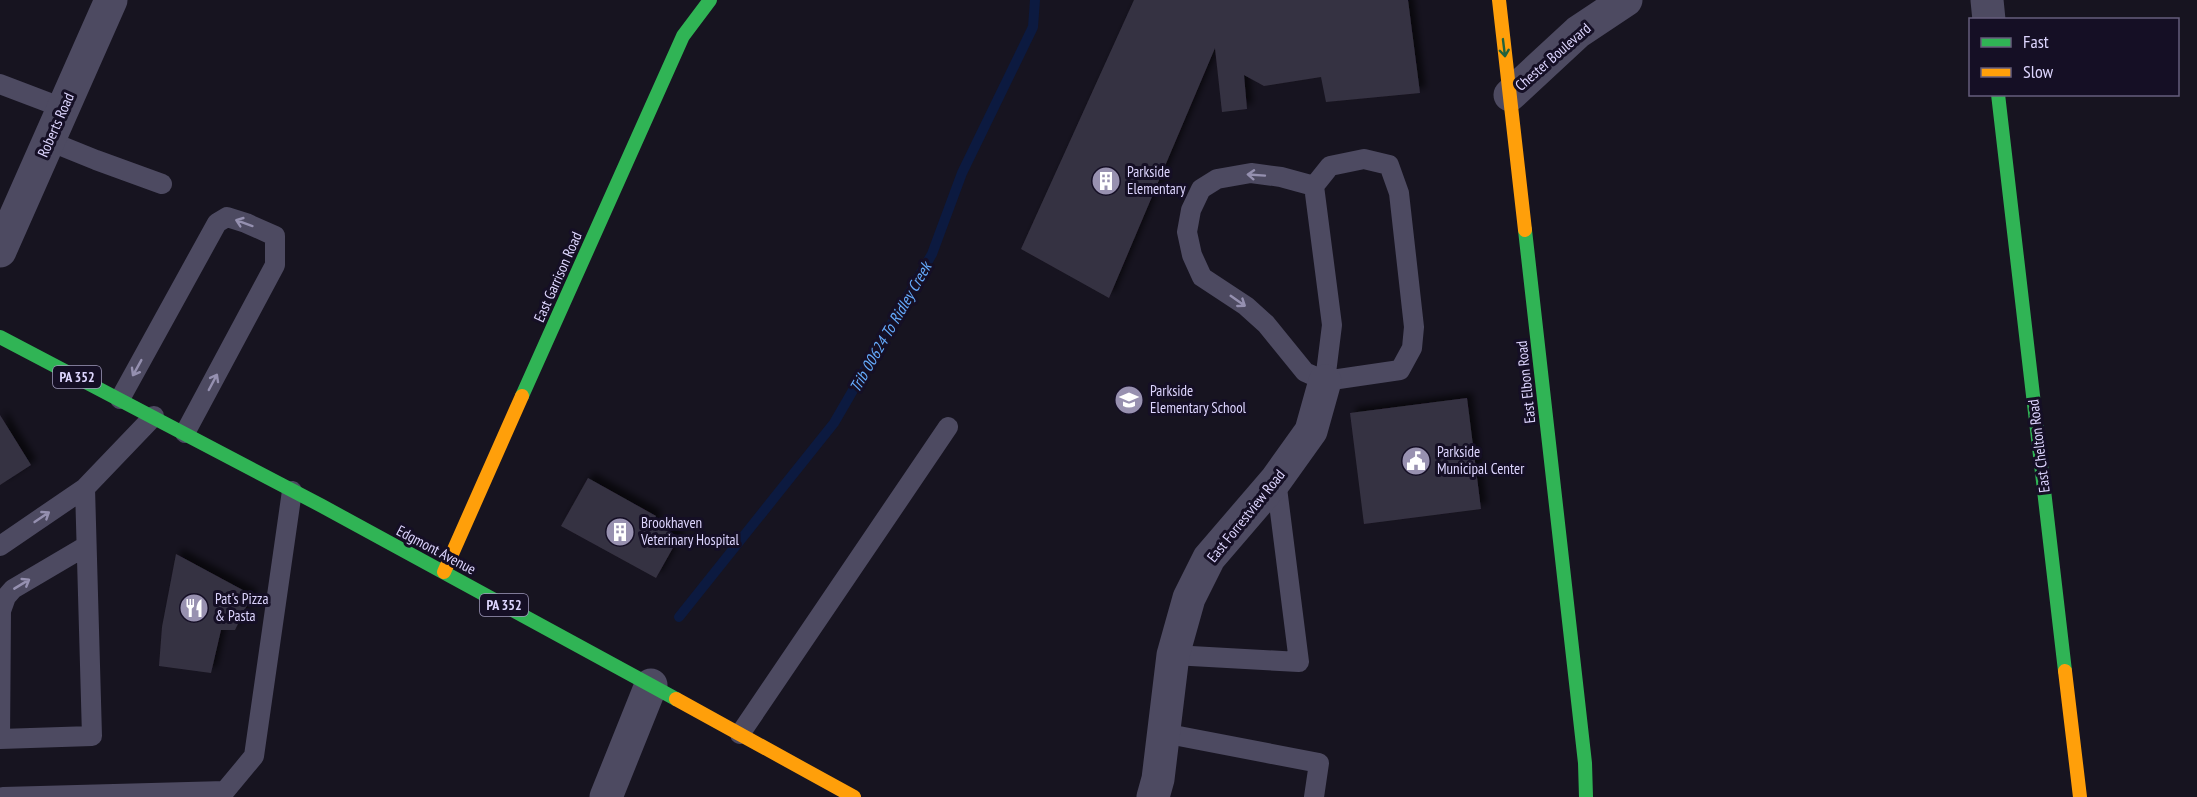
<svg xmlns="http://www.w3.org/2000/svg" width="2197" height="797" viewBox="0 0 2197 797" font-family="'PT Sans Narrow',sans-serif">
  <defs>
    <filter id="shadow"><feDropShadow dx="5.5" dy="-5.5" stdDeviation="3" flood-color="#0009"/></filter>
  </defs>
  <rect width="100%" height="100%" fill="#171420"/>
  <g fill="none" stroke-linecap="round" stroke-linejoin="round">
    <path stroke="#0c1a40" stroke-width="10" d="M679,617L834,423L932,254L962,173L1033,27L1035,0"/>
  </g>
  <path fill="#363242" filter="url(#shadow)" d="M1134,0H1408L1420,93L1326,102L1321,77L1264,86L1244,75L1247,109L1222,112L1215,48L1109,298L1021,249Z
    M1467,398L1481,509L1364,524L1350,413Z
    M0,415L31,465L0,485Z
    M588,478L656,516L653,523L679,537L656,578L561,526Z
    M176,554L252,595L235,630H221L211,673L159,666L162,627Z"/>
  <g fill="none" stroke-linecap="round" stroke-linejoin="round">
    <path stroke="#4d4a61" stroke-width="20" d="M0,84L63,108
      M49,141L96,160L162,184
      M1314,186L1281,177L1251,173L1217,179L1201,189L1191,210L1187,232L1192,255L1202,277L1246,306L1266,324L1305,372L1325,381L1400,370L1412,348L1414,327L1399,193L1389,165L1364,159L1330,166L1314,186L1332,325L1325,381
      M120,399L217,223L227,217L246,223L275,236V265L185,433
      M0,546L85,488
      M1173,655L1299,662L1276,480
      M1163,733L1319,763L1314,797
      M740,734L948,427
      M0,739L92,736L85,488L154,416
      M0,739L1,611L6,597L13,589L86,546
      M3,797L225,791L254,756L292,491"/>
    <path stroke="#4d4a61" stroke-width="33" d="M1987,0L1989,20
      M1510,95L1578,32L1626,0
      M0,251L111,0
      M606,797L651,685
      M1153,797L1158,779L1173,655L1189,598L1209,558L1276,480L1311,431L1325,381"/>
    <path stroke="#30b455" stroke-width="14" d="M1998,94L2065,671
      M1525,230L1585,763L1586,797
      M0,337L322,506L676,699
      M522,396L683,36L710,0"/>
    <path stroke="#ff9f0a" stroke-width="14" d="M1499,0L1525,230
      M444,572L522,396
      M2065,671L2080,797
      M676,699L854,797"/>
  </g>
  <defs><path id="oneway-shaft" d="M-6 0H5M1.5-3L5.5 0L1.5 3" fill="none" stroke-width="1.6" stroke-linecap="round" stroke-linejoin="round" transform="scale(1.5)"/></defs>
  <use stroke="#22623d" href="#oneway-shaft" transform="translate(1504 48) rotate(83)"/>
  <g stroke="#9590b0">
    <use href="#oneway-shaft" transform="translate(1256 175) rotate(-176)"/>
    <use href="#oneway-shaft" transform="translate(244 223) rotate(-160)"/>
    <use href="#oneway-shaft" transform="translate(1238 301) rotate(35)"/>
    <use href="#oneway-shaft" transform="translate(137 368) rotate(119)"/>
    <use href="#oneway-shaft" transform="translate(213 382) rotate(-62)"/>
    <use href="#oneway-shaft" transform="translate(42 517) rotate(-34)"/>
    <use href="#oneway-shaft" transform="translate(22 584) rotate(-31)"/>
  </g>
  <defs>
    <g id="building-disc" transform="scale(1.5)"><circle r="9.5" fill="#9891b0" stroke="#150f25"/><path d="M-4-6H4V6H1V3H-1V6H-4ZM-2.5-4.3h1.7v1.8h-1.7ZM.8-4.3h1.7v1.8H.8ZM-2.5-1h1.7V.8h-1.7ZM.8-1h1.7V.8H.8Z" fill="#fff"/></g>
    <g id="school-disc" transform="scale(1.5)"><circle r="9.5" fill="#9891b0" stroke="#150f25"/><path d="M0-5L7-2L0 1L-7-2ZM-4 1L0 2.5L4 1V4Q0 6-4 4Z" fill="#fff"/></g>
    <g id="civic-disc" transform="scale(1.5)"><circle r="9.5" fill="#9891b0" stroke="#150f25"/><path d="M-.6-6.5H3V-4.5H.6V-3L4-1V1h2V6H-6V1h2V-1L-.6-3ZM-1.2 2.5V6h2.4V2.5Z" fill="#fff"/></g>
    <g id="restaurant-disc" transform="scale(1.5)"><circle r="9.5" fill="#9891b0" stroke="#150f25"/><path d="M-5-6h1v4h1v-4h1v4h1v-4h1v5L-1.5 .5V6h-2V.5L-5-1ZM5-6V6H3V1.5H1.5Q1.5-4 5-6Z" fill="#fff"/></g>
  </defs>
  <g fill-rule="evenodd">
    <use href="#building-disc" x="1106" y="181"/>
    <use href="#school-disc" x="1129" y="400"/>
    <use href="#civic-disc" x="1416" y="461"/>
    <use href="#building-disc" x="620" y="532"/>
    <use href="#restaurant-disc" x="194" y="608"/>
  </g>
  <g text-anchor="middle" stroke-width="6" stroke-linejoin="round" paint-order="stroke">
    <g fill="#150f25" stroke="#a19abd" stroke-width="1.5">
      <rect x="53" y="366" width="48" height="22" rx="4.5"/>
      <rect x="480" y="594" width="48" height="22" rx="4.5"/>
    </g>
    <g font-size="14" font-weight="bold" fill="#ddd5fe">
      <text x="77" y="382">PA 352</text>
      <text x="504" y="610">PA 352</text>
    </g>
    <g font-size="15" fill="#ddd5fe" stroke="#150f25">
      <text transform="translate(1553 57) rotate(-41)" y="5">Chester Boulevard</text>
      <text transform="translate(56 125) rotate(-66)" y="5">Roberts Road</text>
      <text transform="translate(558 277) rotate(-66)" y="5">East Garrison Road</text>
      <text transform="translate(1526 382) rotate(-96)" y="5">East Elbon Road</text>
      <text transform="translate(2039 446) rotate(-97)" y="5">East Chelton Road</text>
      <text transform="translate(1246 516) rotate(-51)" y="5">East Forrestview Road</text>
      <text transform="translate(436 550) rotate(28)" y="5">Edgmont Avenue</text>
    </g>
    <g font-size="15" fill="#ddd5fe" stroke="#150f25" text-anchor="start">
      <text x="1127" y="177">Parkside<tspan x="1127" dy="17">Elementary</tspan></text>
      <text x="1150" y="396">Parkside<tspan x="1150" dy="17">Elementary School</tspan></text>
      <text x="1437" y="457">Parkside<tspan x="1437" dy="17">Municipal Center</tspan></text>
      <text x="641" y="528">Brookhaven<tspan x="641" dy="17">Veterinary Hospital</tspan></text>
      <text x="215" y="604">Pat's Pizza<tspan x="215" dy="17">&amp; Pasta</tspan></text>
    </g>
    <g font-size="16" font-style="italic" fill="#65abfc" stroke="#150f25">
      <text transform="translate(890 327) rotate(-60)" y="6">Trib 00624 To Ridley Creek</text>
    </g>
  </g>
  <rect x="1969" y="18" width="210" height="78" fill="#150f25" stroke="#655e7c" stroke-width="1.5"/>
  <rect x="1981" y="38" width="30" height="9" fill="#30b455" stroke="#655e7c" stroke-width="1.5"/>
  <text x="2023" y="48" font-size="18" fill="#ddd5fe">Fast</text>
  <rect x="1981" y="68" width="30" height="9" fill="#ff9f0a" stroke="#655e7c" stroke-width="1.5"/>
  <text x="2023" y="78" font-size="18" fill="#ddd5fe">Slow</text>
</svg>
